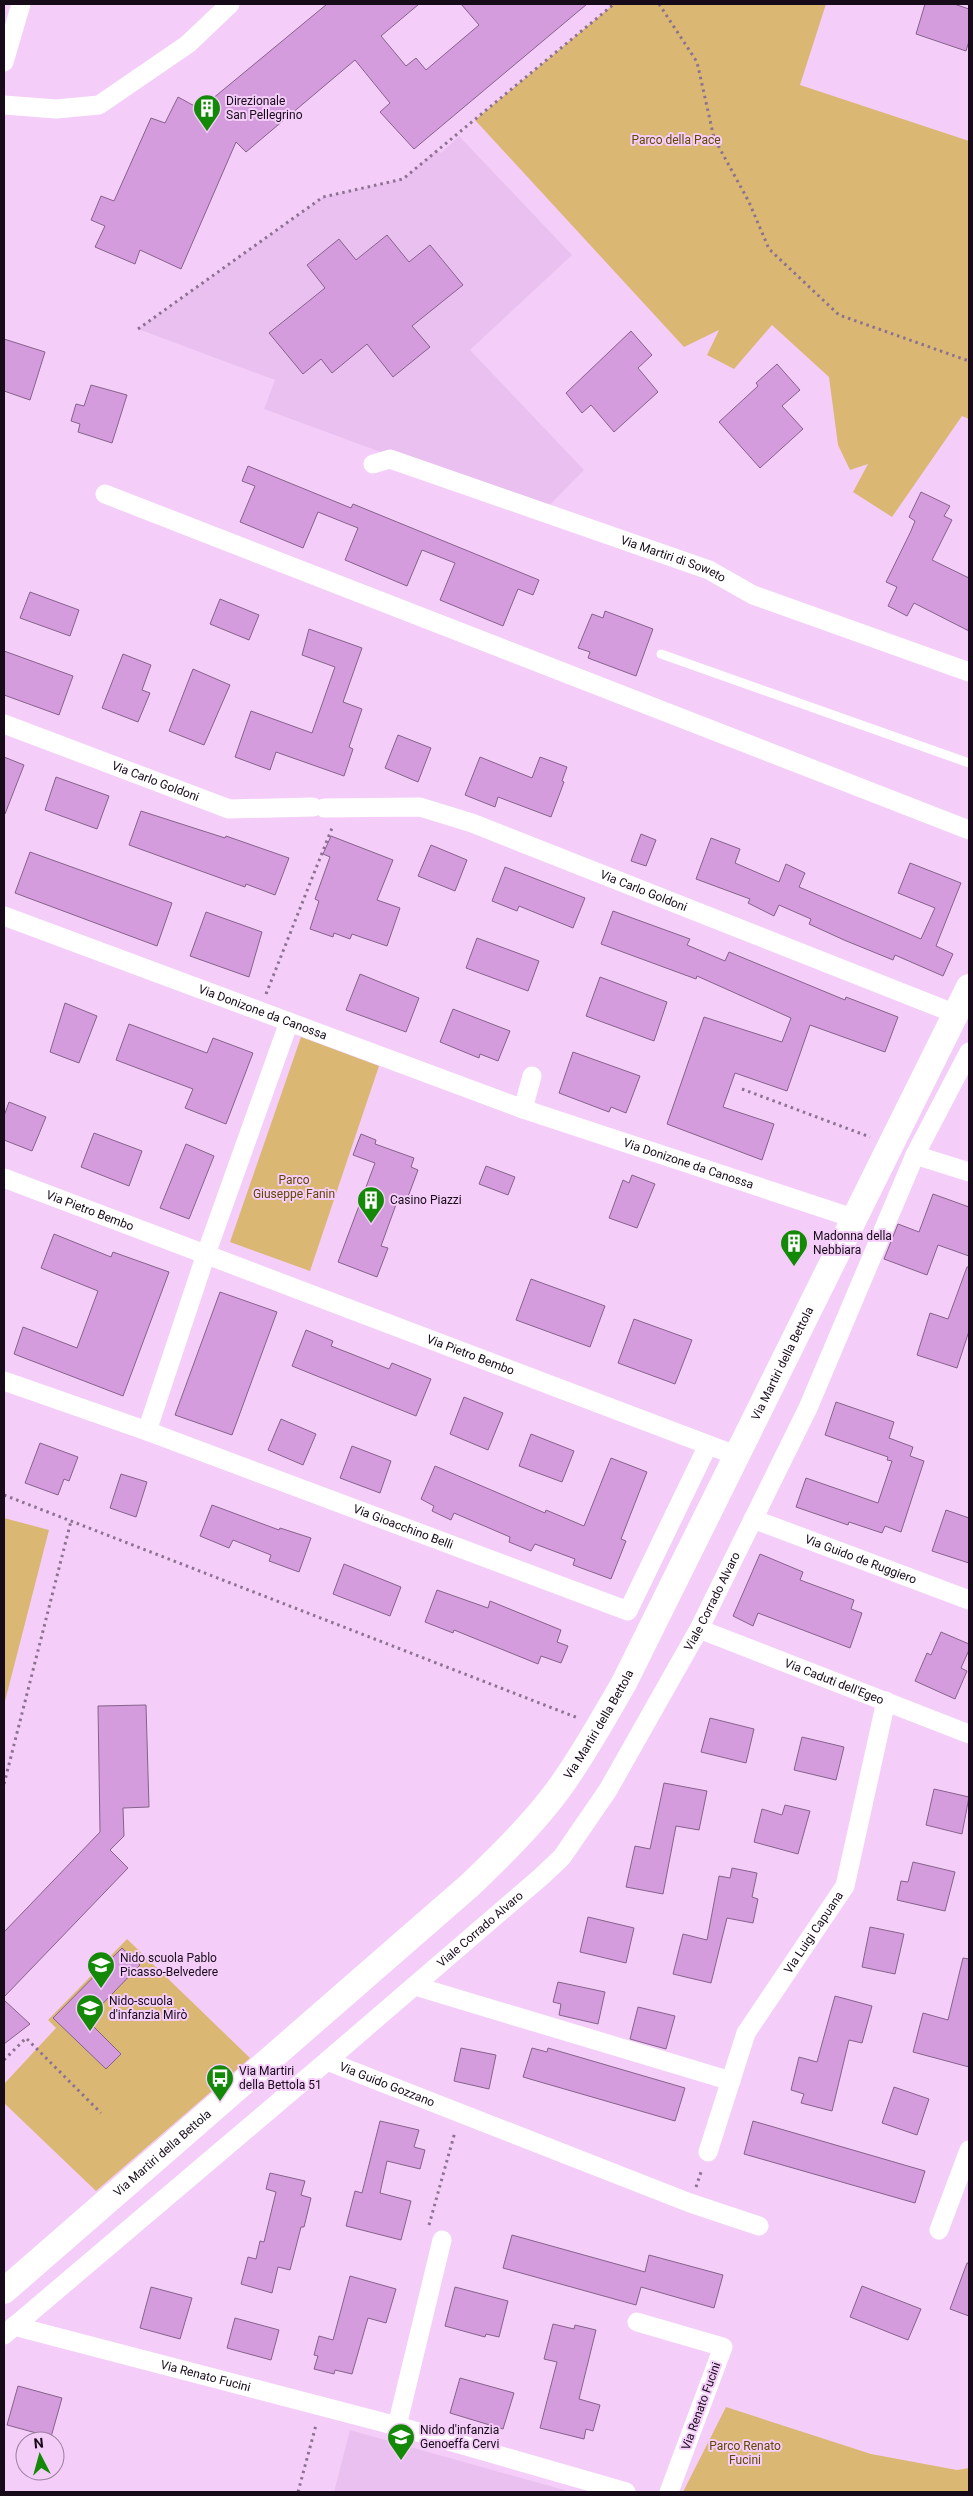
<svg xmlns="http://www.w3.org/2000/svg" width="973" height="2496" viewBox="0 0 973 2496" font-family="Roboto,sans-serif">
  <rect width="100%" height="100%" fill="#f4cef9"/>
  <path fill="#eac0f0" d="M459,136L572,255L470,350L584,470L543,512L264,409L275,380L138,329L323,197L403,179L437,150L441,153Z
    M350,2430L571,2492H334Z"/>
  <path fill="#dbb774" d="M614,4H826L800,85L969,141V419L962,416L892,517L853,492L868,464L850,470L838,445L829,377L772,325L734,369L707,355L719,330L684,347L475,120Z
    M301,1037L379,1066L310,1271L230,1242Z
    M4,1518L49,1530L4,1705Z
    M127,1939L250,2058L96,2191L4,2103V2084L56,2028L48,2020Z
    M726,2407L871,2454L957,2470L969,2468V2492H683Z"/>
  <path fill="#d49cdd" stroke="#85638a" d="M327,4H419L381,36L406,66L416,58L426,70L479,25L461,4H587L414,149L380,112L390,103L355,60L246,152L236,142L181,269L140,250L135,264L95,247L105,226L91,220L101,196L114,201L151,118L165,123L178,97L200,109Z
    M925,4H954L969,9V41L966,51L916,34Z
    M387,235L409,262L430,245L463,285L412,326L430,347L393,377L367,344L332,373L321,359L303,374L269,333L325,288L307,265L339,239L356,260Z
    M631,331L652,355L638,368L658,392L614,432L591,405L582,413L566,393Z
    M4,339L45,352L30,400L4,391Z
    M777,364L800,390L782,406L803,429L760,468L719,422L758,386L756,383Z
    M91,385L127,395L112,443L78,432L80,424L71,421L76,404L84,406Z
    M248,466L351,508L353,504L539,580L533,595L518,589L503,626L440,600L455,563L422,550L407,586L345,560L358,528L318,512L303,548L240,522L255,486L242,481Z
    M921,492L950,506L944,516L952,520L932,560L969,578V631L914,603L907,616L888,606L897,587L886,582L911,531L915,521L909,517Z
    M30,592L79,610L70,636L20,618Z
    M220,599L259,615L249,640L210,624Z
    M605,611L653,629L636,676L588,658L590,652L578,648L592,614L603,618Z
    M309,629L362,648L343,702L362,709L349,747L353,749L344,776L276,752L270,770L235,757L251,711L312,733L335,667L302,655Z
    M4,651L73,676L59,715L4,695Z
    M123,654L151,665L142,690L150,693L138,722L102,708Z
    M193,669L230,685L204,745L169,731Z
    M398,735L431,748L418,782L385,768Z
    M4,757L24,765L5,814H4Z
    M480,757L532,778L540,757L567,767L562,781L564,782L551,817L498,797L495,807L465,795Z
    M56,777L109,796L97,829L45,810Z
    M141,811L225,838L226,836L289,858L275,895L246,884L245,887L129,845Z
    M641,834L656,840L646,866L631,861Z
    M331,836L393,860L377,900L400,908L387,946L352,934L350,939L334,933L333,937L310,929L319,901L315,899L330,857L323,854Z
    M711,838L740,849L735,863L779,882L786,864L805,873L799,887L921,939L935,908L898,893L910,863L961,883L936,946L953,954L943,976L895,955L893,960L844,940L809,924L811,919L779,905L774,916L748,903L750,899L696,879Z
    M431,845L467,860L455,891L418,876Z
    M30,852L172,903L157,946L15,893Z
    M505,867L585,898L573,928L519,906L517,911L492,901Z
    M613,911L690,939L687,945L725,961L729,952L845,1000L846,997L898,1017L885,1052L810,1025L787,1091L735,1073L723,1107L774,1124L762,1160L667,1124L704,1017L782,1042L791,1018L697,976L696,979L601,944Z
    M206,912L262,932L249,977L190,956Z
    M477,938L539,961L528,991L466,968Z
    M360,974L419,998L406,1032L346,1010Z
    M600,977L667,1002L654,1041L586,1016Z
    M65,1003L97,1016L79,1063L50,1052Z
    M453,1009L510,1031L498,1061L480,1054L479,1058L440,1042Z
    M129,1024L207,1053L213,1038L253,1053L226,1124L185,1108L193,1089L116,1060Z
    M573,1052L640,1076L626,1113L611,1107L609,1112L559,1093Z
    M9,1102L46,1117L32,1151L4,1140V1116Z
    M94,1133L142,1151L129,1186L81,1167Z
    M361,1134L376,1140L375,1144L414,1158L411,1167L418,1170L406,1202L398,1199L381,1246L388,1248L377,1277L338,1262L375,1163L353,1155Z
    M186,1144L214,1156L189,1219L160,1208Z
    M486,1166L515,1177L508,1195L479,1184Z
    M632,1175L655,1184L637,1228L609,1218L623,1180L629,1183Z
    M933,1194L969,1207V1256L938,1245L927,1275L884,1259L898,1224L919,1232Z
    M54,1234L111,1257L113,1252L169,1272L123,1396L14,1354L23,1327L77,1348L98,1291L41,1268Z
    M967,1267H969V1331L957,1368L917,1355L930,1313L948,1319Z
    M531,1279L605,1306L590,1347L516,1320Z
    M220,1292L277,1312L232,1435L175,1415Z
    M634,1319L692,1340L675,1384L618,1363Z
    M306,1330L333,1341L331,1346L349,1353L389,1369L392,1363L431,1379L416,1416L292,1366Z
    M464,1397L503,1413L488,1450L450,1434Z
    M836,1402L894,1422L889,1438L913,1447L910,1456L924,1461L901,1532L885,1526L882,1533L849,1522L848,1525L796,1507L806,1478L878,1503L892,1461L887,1460L888,1457L825,1435Z
    M281,1419L316,1434L303,1465L268,1450Z
    M531,1434L574,1451L562,1482L519,1466Z
    M40,1443L78,1457L69,1481L64,1479L58,1495L25,1483Z
    M352,1446L391,1461L380,1493L340,1478Z
    M611,1458L647,1472L621,1539L626,1541L611,1579L573,1565L575,1559L535,1544L531,1551L509,1542L510,1537L454,1513L451,1520L432,1511L434,1506L421,1499L435,1466L545,1513L546,1510L584,1526Z
    M121,1474L147,1482L136,1517L110,1508Z
    M212,1505L279,1530L280,1528L311,1538L299,1572L269,1561L271,1555L233,1540L229,1548L200,1536Z
    M946,1510L969,1518V1563L932,1551Z
    M760,1554L803,1572L800,1580L854,1600L851,1609L862,1613L850,1648L758,1613L753,1626L733,1616Z
    M344,1564L401,1587L390,1616L333,1594Z
    M437,1590L488,1608L490,1601L561,1630L557,1642L568,1646L561,1663L541,1656L538,1664L454,1630L453,1633L425,1622Z
    M941,1632L969,1644V1650L961,1668L967,1671L955,1699L915,1681L927,1653L931,1655Z
    M146,1705L149,1807L123,1808L124,1836L110,1850L128,1868L4,1997V1932L100,1832L98,1706Z
    M710,1718L754,1729L746,1763L701,1752Z
    M802,1737L844,1747L836,1780L794,1770Z
    M664,1783L707,1791L699,1830L676,1826L663,1894L626,1887L635,1846L650,1849Z
    M934,1789L969,1797L962,1834L926,1825Z
    M785,1805L810,1811L798,1854L754,1842L762,1809L782,1815Z
    M913,1862L955,1872L945,1911L897,1900L901,1881L908,1882Z
    M732,1868L757,1873L752,1897L758,1899L753,1923L727,1918L711,1983L673,1974L683,1934L707,1940L719,1876L730,1878Z
    M588,1917L634,1928L626,1963L580,1952Z
    M870,1927L904,1934L895,1974L862,1967Z
    M122,1948L140,1965L87,2020L121,2054L106,2069L53,2018Z
    M963,1958L969,1959V2067L913,2052L923,2013L948,2020Z
    M558,1982L605,1992L598,2024L559,2015L561,2004L553,2002Z
    M835,1996L872,2006L862,2043L849,2040L832,2111L801,2103L804,2094L791,2090L799,2057L817,2062Z
    M4,2000L30,2024L4,2044Z
    M638,2007L675,2016L666,2049L630,2039Z
    M461,2048L496,2055L489,2089L454,2081Z
    M532,2048L547,2052L548,2048L685,2088L675,2121L523,2077Z
    M894,2087L929,2099L917,2135L882,2123Z
    M380,2121L419,2130L414,2147L425,2150L420,2169L387,2161L380,2193L411,2201L401,2240L346,2226L355,2191L362,2193Z
    M753,2121L925,2171L915,2203L744,2154Z
    M270,2173L305,2181L301,2195L311,2198L304,2227H301L290,2270L278,2267L272,2293L241,2284L248,2257L256,2259L260,2241L264,2242L276,2192L266,2189Z
    M512,2235L645,2272L649,2255L723,2275L714,2308L641,2287L636,2305L503,2268Z
    M967,2263H969V2316L950,2309Z
    M350,2276L396,2289L386,2323L368,2318L352,2374L335,2370L334,2374L314,2369L318,2356L314,2355L319,2336L333,2340Z
    M862,2286L921,2309L908,2340L850,2317Z
    M151,2287L192,2298L180,2339L140,2328Z
    M455,2287L508,2301L499,2337L486,2334L485,2337L445,2326Z
    M235,2318L279,2330L271,2360L227,2348Z
    M553,2324L574,2329L575,2325L596,2330L579,2399L600,2405L593,2431L586,2429L584,2439L540,2428L557,2362L544,2359Z
    M460,2378L514,2393L503,2429L450,2413Z
    M18,2386L62,2398L51,2437L7,2425Z"/>
  <g fill="none" stroke-linecap="round" stroke-linejoin="round">
    <path stroke="#8c7290" stroke-width="3" stroke-dasharray="2.5 4" stroke-linecap="butt" d="M659,4L697,62L714,138L749,202L769,249L839,315L969,361
      M138,329L323,197L403,179L614,4
      M266,994L332,828
      M742,1089L870,1137
      M4,1495L578,1718
      M4,1784L71,1521
      M4,2060L26,2038L101,2113
      M696,2187L702,2169
      M429,2225L455,2132
      M298,2492L316,2425"/>
    <path stroke="#fff" stroke-width="9" d="M661,654L969,763"/>
    <g stroke="#fff" stroke-width="19">
      <path d="M4,62L21,4"/>
      <path d="M4,105L56,109L99,105L188,44L230,4"/>
      <path id="s1" d="M373,464L390,459L709,570L753,595L969,672"/>
      <path d="M105,494L969,830"/>
      <path id="s2" d="M4,724L229,809L313,807"/>
      <path id="s3" d="M324,808L420,807L472,823L956,1014"/>
      <path id="s4" d="M4,916L523,1109L853,1218"/>
      <path d="M523,1109L532,1076"/>
      <path d="M915,1155L969,1172"/>
      <path id="s5" d="M4,1178L735,1455"/>
      <path id="s6" d="M4,1381L147,1431L628,1611L708,1445"/>
      <path d="M147,1431L206,1254L289,1022"/>
      <path id="s7" d="M753,1519L969,1600"/>
      <path id="s8" d="M699,1629L969,1734"/>
      <path d="M415,1986L731,2081"/>
      <path id="s9" d="M327,2061L542,1876L562,1857L608,1790L699,1629L808,1408L915,1155L969,1052"/>
      <path id="s10" d="M708,2152L746,2033L845,1886L886,1701"/>
      <path d="M939,2230L969,2150"/>
      <path d="M637,2322L723,2347L669,2492"/>
      <path id="s11" d="M14,2326L397,2426L626,2492"/>
      <path id="s12" d="M4,2335L327,2061L690,2203L759,2226"/>
      <path d="M397,2426L442,2240"/>
    </g>
    <path stroke="#fff" stroke-width="26" id="s13" d="M4,2291L470,1885C501,1855 532,1825 558,1790C583,1756 603,1719 624,1683L969,987"/>
  </g>
  <defs>
    <g id="building-pin" transform="scale(1.4375)"><path d="M0 17L-7.5 6A9.5 9.5 0 1 1 7.5 6Z" fill="#148807" stroke="#f4cef9"/><path d="M-4-6H4V6H1V3H-1V6H-4ZM-2.5-4.3h1.7v1.8h-1.7ZM.8-4.3h1.7v1.8H.8ZM-2.5-1h1.7V.8h-1.7ZM.8-1h1.7V.8H.8Z" fill="#fff"/></g>
    <g id="school-pin" transform="scale(1.4375)"><path d="M0 17L-7.5 6A9.5 9.5 0 1 1 7.5 6Z" fill="#148807" stroke="#f4cef9"/><path d="M0-5L7-2L0 1L-7-2ZM-4 1L0 2.5L4 1V4Q0 6-4 4Z" fill="#fff"/></g>
    <g id="bus-pin" transform="scale(1.4375)"><path d="M0 17L-7.5 6A9.5 9.5 0 1 1 7.5 6Z" fill="#148807" stroke="#f4cef9"/><path d="M-5-6H5V4H4V6H2V4H-2V6H-4V4H-5ZM-3.5-4V0h7V-4ZM-3.5 1.2v1.5H-2V1.2ZM2 1.2v1.5H3.5V1.2Z" fill="#fff"/></g>
  </defs>
  <g fill-rule="evenodd">
    <use href="#building-pin" x="207" y="108"/>
    <use href="#building-pin" x="371" y="1200"/>
    <use href="#building-pin" x="794" y="1243"/>
    <use href="#school-pin" x="101" y="1965"/>
    <use href="#school-pin" x="90" y="2008"/>
    <use href="#bus-pin" x="220" y="2078"/>
    <use href="#school-pin" x="401" y="2437"/>
  </g>
  <g text-anchor="middle" stroke-width="4" stroke-linejoin="round" paint-order="stroke">
    <g font-size="12" fill="#170a19" stroke="#f4cef9" text-anchor="start">
      <text x="226" y="105">Direzionale<tspan x="226" dy="14">San Pellegrino</tspan></text>
      <text x="390" y="1204">Casino Piazzi</text>
      <text x="813" y="1240">Madonna della<tspan x="813" dy="14">Nebbiara</tspan></text>
      <text x="120" y="1962">Nido scuola Pablo<tspan x="120" dy="14">Picasso-Belvedere</tspan></text>
      <text x="109" y="2005">Nido-scuola<tspan x="109" dy="14">d'infanzia Mirò</tspan></text>
      <text x="239" y="2075">Via Martiri<tspan x="239" dy="14">della Bettola 51</tspan></text>
      <text x="420" y="2434">Nido d'infanzia<tspan x="420" dy="14">Genoeffa Cervi</tspan></text>
    </g>
    <g font-size="12" fill="#634704" stroke="#f4cef9">
      <text x="676" y="144">Parco della Pace</text>
      <text x="294" y="1184">Parco<tspan x="294" dy="14">Giuseppe Fanin</tspan></text>
      <text x="745" y="2450">Parco Renato<tspan x="745" dy="14">Fucini</tspan></text>
    </g>
    <g font-size="12" fill="#170a19" stroke="#f4cef9">
      <text dy="4" stroke="none"><textPath href="#s1" startOffset="318">Via Martiri di Soweto</textPath></text>
      <text dy="4" stroke="none"><textPath href="#s2" startOffset="162">Via Carlo Goldoni</textPath></text>
      <text dy="4" stroke="none"><textPath href="#s3" startOffset="335">Via Carlo Goldoni</textPath></text>
      <text dy="4" stroke="none"><textPath href="#s4" startOffset="276">Via Donizone da Canossa</textPath></text>
      <text dy="4" stroke="none"><textPath href="#s4" startOffset="728">Via Donizone da Canossa</textPath></text>
      <text dy="4" stroke="none"><textPath href="#s5" startOffset="92">Via Pietro Bembo</textPath></text>
      <text dy="4" stroke="none"><textPath href="#s5" startOffset="499">Via Pietro Bembo</textPath></text>
      <text dy="4" stroke="none"><textPath href="#s13" startOffset="1230">Via Martiri della Bettola</textPath></text>
      <text dy="4" stroke="none"><textPath href="#s6" startOffset="425">Via Gioacchino Belli</textPath></text>
      <text dy="4" stroke="none"><textPath href="#s7" startOffset="115">Via Guido de Ruggiero</textPath></text>
      <text dy="4" stroke="none"><textPath href="#s9" startOffset="608">Viale Corrado Alvaro</textPath></text>
      <text dy="4" stroke="none"><textPath href="#s8" startOffset="145">Via Caduti dell'Egeo</textPath></text>
      <text dy="4" stroke="none"><textPath href="#s13" startOffset="825">Via Martiri della Bettola</textPath></text>
      <text dy="4" stroke="none"><textPath href="#s9" startOffset="202">Viale Corrado Alvaro</textPath></text>
      <text dy="4" stroke="none"><textPath href="#s10" startOffset="246">Via Luigi Capuana</textPath></text>
      <text dy="4" stroke="none"><textPath href="#s12" startOffset="488">Via Guido Gozzano</textPath></text>
      <text dy="4" stroke="none"><textPath href="#s13" startOffset="210">Via Martiri della Bettola</textPath></text>
      <text dy="4" stroke="none"><textPath href="#s11" startOffset="198">Via Renato Fucini</textPath></text>
      <text transform="translate(701 2406) rotate(-70)" y="4">Via Renato Fucini</text>
    </g>
  </g>
  <rect width="973" height="2496" fill="none" stroke="#170a19" stroke-width="10"/>
  <g transform="translate(40 2456) rotate(354)"><circle r="24" fill="#f4cef9" stroke="#9c809f"/>
  <path d="M0-4L9 19L0 12L-9 19Z" fill="#148807"/>
  <text y="-8" font-size="14" font-weight="bold" text-anchor="middle" fill="#170a19">N</text>
  </g>
</svg>
